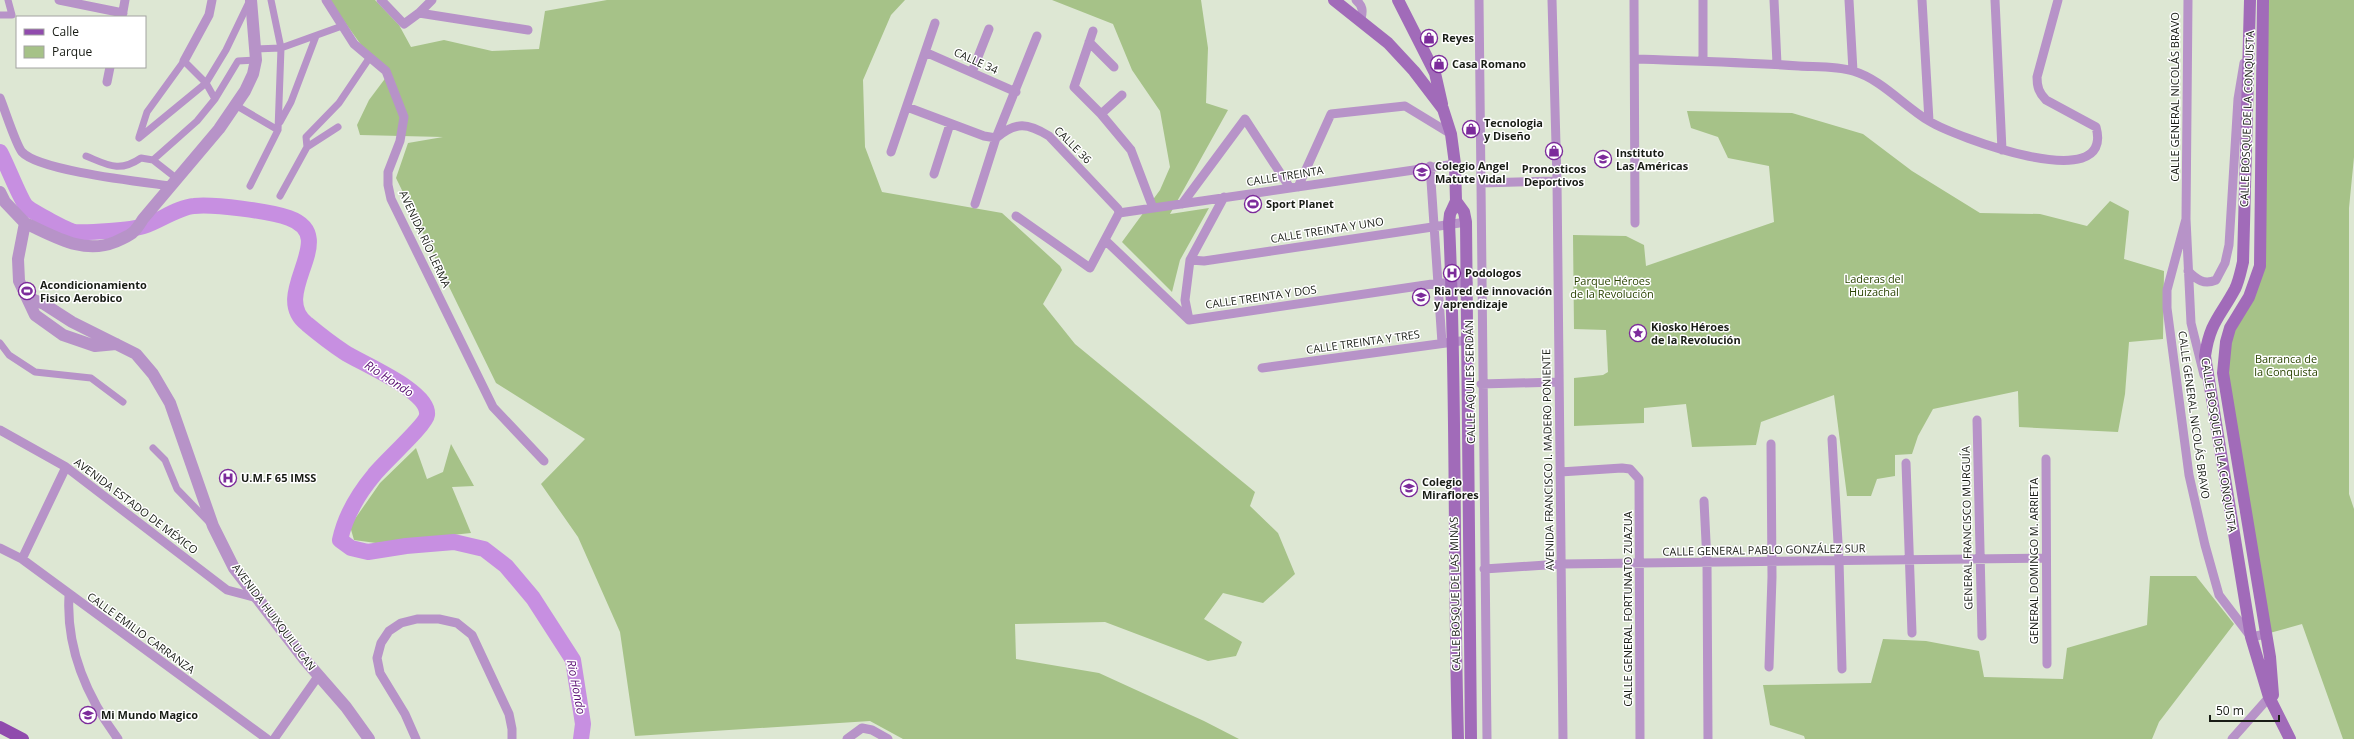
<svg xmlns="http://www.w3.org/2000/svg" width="2354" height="739" viewBox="0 0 2354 739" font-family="'Open Sans',sans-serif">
  <rect width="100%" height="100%" fill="#dde7d3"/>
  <path fill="#a6c288" d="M329,0H375L399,25L411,47L444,40L492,51L539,49L545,11L607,0H905L891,15L863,80L865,147L882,192L1002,213L1060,266L1062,270L1043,304L1075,344L1255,492L1250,506L1278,533L1295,574L1263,603L1223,593L1204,619L1242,642L1236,656L1208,661L1105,622L1015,624L1016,659L1099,673L1204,721L1239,739H903L870,721L635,736L620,632L578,537L541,484L585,439L496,383L396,178L408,143L443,137L360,135L357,125L369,100L390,72L364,49Z
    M1052,0H1201L1208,48L1206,103L1228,110L1170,214L1209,208L1180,260L1172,292L1122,242L1160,190L1170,167L1160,111L1132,70L1113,24Z
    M2263,0H2354V157L2349,208V494L2354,509V739H2343L2302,624L2266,634L2223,357L2260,266Z
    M1687,111L1792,113L1863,134L1912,171L1980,213L2040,214L2087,226L2110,201L2129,211L2124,259L2164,271L2163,339L2129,342L2125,394L2118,432L2019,427L2018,391L1933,409L1918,436L1912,454L1895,455V476L1877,479L1871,496H1847L1834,395L1761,422L1756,445L1692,447L1686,404L1644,408V423L1574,426V378L1603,375L1608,372L1606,330L1574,329L1573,235L1626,236L1644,245L1646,266L1774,222L1769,166L1728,158L1718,137L1691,128Z
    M451,444L474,486L452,487L471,533L376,543L354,540L350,526L380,483L416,448L427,479L443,472Z
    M2150,576H2196L2234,624L2159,722L2152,739H1805L1804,736L1770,725L1763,685L1871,683L1883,639L1926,641L1979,651L1984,677L2063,679L2067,648L2147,625Z"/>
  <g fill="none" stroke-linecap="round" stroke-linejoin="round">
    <path stroke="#c78fe1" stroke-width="16" d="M0,152C6,162 21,202 27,207C33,212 68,231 75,232C87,233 132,230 144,226C159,221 179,207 194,206C214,204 270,211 289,218C342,237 268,294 307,324C319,334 332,344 344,352C362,364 430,391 427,415C426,425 383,463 374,475C359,493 345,517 340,540L351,548L368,552L406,546L454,542L484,549L506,566L533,598L573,660L583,724L581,739"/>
    <path stroke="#b793c8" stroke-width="7" d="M0,15H12L8,0
      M255,49L281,48L342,26
      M237,106L278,130
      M280,122L291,102L316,36
      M139,137L147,112L184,61L206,83L215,99
      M139,138L206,83L226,50L250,0
      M307,147L338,127
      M86,156C108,165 119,173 141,158L153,160L176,178
      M153,160L197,121L215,99L238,61L256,60
      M250,186L278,130L281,48L271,0
      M280,196L307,147L306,137L339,103L370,57
      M0,343L9,355L35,372L91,378L123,402
      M153,448L165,460L177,489L209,522"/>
    <path stroke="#b793c8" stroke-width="9" d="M59,0L123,13
      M326,0L354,44L386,71L404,117L400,141L388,172V185L391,199L493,407L544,461
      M381,0L404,24L419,13L432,0
      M1356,0C1363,6 1363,11 1361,19
      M1479,0L1487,739
      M1552,0L1557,181L1563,739
      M1634,0L1635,223
      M1703,0V61
      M1774,0L1777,64
      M1849,0L1853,71
      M1922,0L1929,121
      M1995,0L2002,150
      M2188,0L2186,219L2191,323L2204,375
      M419,13L528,30
      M122,17L125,0
      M1093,31L1074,87L1101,114L1131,150L1153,208
      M1089,42L1114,67
      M925,52L1016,92
      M1636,59C1690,61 1745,62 1799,66C1816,67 1837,66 1853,71C1881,79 1904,106 1929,121C1953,136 2116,198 2096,127L2046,100C2039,93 2037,87 2037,77L2058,0
      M184,61L209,15L212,0
      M972,72L989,29
      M107,82L110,67
      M0,98C5,110 16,145 22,152C39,171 143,182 171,186
      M907,107L984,136L996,138C1016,121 1028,123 1049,136L1118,209L1119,213
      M1101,114L1122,95
      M891,152L935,23
      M1430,166L1442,343
      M934,174L950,124
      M1481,183L1557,181
      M1298,187L1331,114L1405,106L1451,134
      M975,204L996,138L1037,36
      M1182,204L1245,119L1290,188
      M1119,213L1455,164
      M1016,216L1090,268L1119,213
      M2186,219L2167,290V308L2189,475L2205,545L2219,595L2251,637L2266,634
      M1105,240L1189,320
      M1190,260L1204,261L1466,222
      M2188,271C2197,280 2204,285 2216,280L2225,263L2229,245L2238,99L2244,63
      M1189,320L1439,283H1468
      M1189,320L1185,300L1190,260L1224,197
      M1262,368L1468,340
      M1481,384L1559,382
      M1977,420L1982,636
      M0,430L66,467L227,590L257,598
      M1832,439L1839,560L1842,669
      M2046,459L2047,664
      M1906,463L1912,633
      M1560,472L1622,468L1630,469L1639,479L1640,739
      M1704,501L1707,562L1708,739
      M0,548L22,559L267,739
      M22,559L66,467
      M1484,569L1561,564L2045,558
      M69,596C66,649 87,697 118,739
      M1769,667L1772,577L1771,444
      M274,739L319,675
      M416,739L405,714L380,673L377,658L381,643L389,631L401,623L417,619H439L457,623L472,635L509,714L512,729V739
      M847,739L862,728L872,730L888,739
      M2232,739L2272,694"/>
    <path stroke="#b793c8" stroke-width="12" d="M0,192L5,202L25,223L18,259L19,281L35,315L63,335L95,346L116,344
      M25,223C54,236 83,255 115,242C131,235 134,234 143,219L219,129L245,91L253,74L256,60L251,0
      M27,297L44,304L72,322L136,354L153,374L170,403L213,526L234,568L305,660L346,707L369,739"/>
    <path stroke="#a16bb9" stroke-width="12" d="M1334,0L1388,43L1414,71L1443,109L1451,134L1455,164L1456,201L1450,214L1449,223C1457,395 1453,567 1458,739
      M1398,0L1435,73L1442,104
      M2250,0L2243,262C2241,270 2239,281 2235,289C2220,317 2210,322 2205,356L2251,637L2269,697L2290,739
      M2263,0L2260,266L2249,297L2230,328L2226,342L2223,373L2270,657L2273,695
      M1456,201L1464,212L1466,222L1471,739"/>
    <path stroke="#904bad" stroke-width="12" d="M0,727L23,739"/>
  </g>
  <defs>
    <g id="shop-ring" transform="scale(0.9)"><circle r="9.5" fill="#fff" stroke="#7c2b9b" stroke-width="1.5"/><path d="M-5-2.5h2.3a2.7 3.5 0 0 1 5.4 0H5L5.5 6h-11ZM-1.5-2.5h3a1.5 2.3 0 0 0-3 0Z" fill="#7c2b9b"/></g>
    <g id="school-ring" transform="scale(0.9)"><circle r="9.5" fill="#fff" stroke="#7c2b9b" stroke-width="1.5"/><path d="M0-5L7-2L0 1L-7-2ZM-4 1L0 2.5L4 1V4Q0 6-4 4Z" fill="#7c2b9b"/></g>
    <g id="stadium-ring" transform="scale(0.9)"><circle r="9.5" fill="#fff" stroke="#7c2b9b" stroke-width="1.5"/><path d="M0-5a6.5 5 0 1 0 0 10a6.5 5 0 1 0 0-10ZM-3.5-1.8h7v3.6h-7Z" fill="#7c2b9b"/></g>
    <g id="hospital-ring" transform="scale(0.9)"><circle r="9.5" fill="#fff" stroke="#7c2b9b" stroke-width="1.5"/><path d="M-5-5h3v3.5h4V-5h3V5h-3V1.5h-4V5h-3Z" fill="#7c2b9b"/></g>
    <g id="university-ring" transform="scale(0.9)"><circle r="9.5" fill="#fff" stroke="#7c2b9b" stroke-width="1.5"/><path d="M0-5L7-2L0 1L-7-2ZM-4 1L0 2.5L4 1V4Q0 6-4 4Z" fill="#7c2b9b"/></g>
    <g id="sight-ring" transform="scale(0.9)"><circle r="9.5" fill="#fff" stroke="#7c2b9b" stroke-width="1.5"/><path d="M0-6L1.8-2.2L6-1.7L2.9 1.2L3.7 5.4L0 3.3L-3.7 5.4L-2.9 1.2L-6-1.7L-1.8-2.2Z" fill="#7c2b9b"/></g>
  </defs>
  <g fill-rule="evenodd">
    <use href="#shop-ring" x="1429" y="38"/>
    <use href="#shop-ring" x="1439" y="64"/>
    <use href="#shop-ring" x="1471" y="129"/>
    <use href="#shop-ring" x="1554" y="151"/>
    <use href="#school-ring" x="1603" y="159"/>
    <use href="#school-ring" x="1422" y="172"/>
    <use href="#stadium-ring" x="1253" y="204"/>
    <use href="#hospital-ring" x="1452" y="273"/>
    <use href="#stadium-ring" x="27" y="291"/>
    <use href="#university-ring" x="1421" y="297"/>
    <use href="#sight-ring" x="1638" y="333"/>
    <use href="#hospital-ring" x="228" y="478"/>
    <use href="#school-ring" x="1409" y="488"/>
    <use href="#school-ring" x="88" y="715"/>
  </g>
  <g text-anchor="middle" stroke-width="3" stroke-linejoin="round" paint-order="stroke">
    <g font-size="11" font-weight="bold" fill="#181c15" stroke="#fff" text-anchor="start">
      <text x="1442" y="42">Reyes</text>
      <text x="1452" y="68">Casa Romano</text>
      <text x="1484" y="127">Tecnologia<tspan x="1484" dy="13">y Diseño</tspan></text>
      <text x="1616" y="157">Instituto<tspan x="1616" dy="13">Las Américas</tspan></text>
      <text x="1435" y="170">Colegio Angel<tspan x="1435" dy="13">Matute Vidal</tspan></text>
      <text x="1554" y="173" text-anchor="middle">Pronosticos<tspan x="1554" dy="13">Deportivos</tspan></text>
      <text x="1266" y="208">Sport Planet</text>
      <text x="1465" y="277">Podologos</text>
      <text x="40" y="289">Acondicionamiento<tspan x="40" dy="13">Fisico Aerobico</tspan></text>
      <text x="1434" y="295">Ria red de innovación<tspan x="1434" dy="13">y aprendizaje</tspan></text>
      <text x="1651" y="331">Kiosko Héroes<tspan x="1651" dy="13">de la Revolución</tspan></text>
      <text x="241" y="482">U.M.F 65 IMSS</text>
      <text x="1422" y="486">Colegio<tspan x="1422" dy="13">Miraflores</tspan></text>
      <text x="101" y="719">Mi Mundo Magico</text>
    </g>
    <g font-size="11" fill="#181c15" stroke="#fff">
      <text transform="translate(976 61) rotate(24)" y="4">CALLE 34</text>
      <text transform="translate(2175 97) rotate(-90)" y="4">CALLE GENERAL NICOLÁS BRAVO</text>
      <text transform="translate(2247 119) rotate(-88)" y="4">CALLE BOSQUE DE LA CONQUISTA</text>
      <text transform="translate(1073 145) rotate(45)" y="4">CALLE 36</text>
      <text transform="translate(1285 176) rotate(-9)" y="4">CALLE TREINTA</text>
      <text transform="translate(1327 230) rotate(-9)" y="4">CALLE TREINTA Y UNO</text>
      <text transform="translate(425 239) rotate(65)" y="4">AVENIDA RÍO LERMA</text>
      <text transform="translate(1261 297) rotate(-8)" y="4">CALLE TREINTA Y DOS</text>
      <text transform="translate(1363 342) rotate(-8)" y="4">CALLE TREINTA Y TRES</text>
      <text transform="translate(1470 382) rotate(-91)" y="4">CALLE AQUILES SERDÁN</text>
      <text transform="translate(2194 415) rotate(82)" y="4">CALLE GENERAL NICOLÁS BRAVO</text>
      <text transform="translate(2219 445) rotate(81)" y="4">CALLE BOSQUE DE LA CONQUISTA</text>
      <text transform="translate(1548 460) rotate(-91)" y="4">AVENIDA FRANCISCO I. MADERO PONIENTE</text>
      <text transform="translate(136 506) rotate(37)" y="4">AVENIDA ESTADO DE MÉXICO</text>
      <text transform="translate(1967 528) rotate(-91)" y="4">GENERAL FRANCISCO MURGUÍA</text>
      <text transform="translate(1764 550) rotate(-1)" y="4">CALLE GENERAL PABLO GONZÁLEZ SUR</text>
      <text transform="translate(2034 561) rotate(-90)" y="4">GENERAL DOMINGO M. ARRIETA</text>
      <text transform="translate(1455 594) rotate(-91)" y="4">CALLE BOSQUE DE LAS MINAS</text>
      <text transform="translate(1628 609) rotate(-90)" y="4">CALLE GENERAL FORTUNATO ZUAZUA</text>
      <text transform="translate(274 617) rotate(53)" y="4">AVENIDA HUIXQUILUCAN</text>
      <text transform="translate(141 633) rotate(36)" y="4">CALLE EMILIO CARRANZA</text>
    </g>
    <g font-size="11" fill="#294300" stroke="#fff">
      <text x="1874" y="283">Laderas del<tspan x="1874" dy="13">Huizachal</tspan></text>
      <text x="1612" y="285">Parque Héroes<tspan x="1612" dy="13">de la Revolución</tspan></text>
      <text x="2286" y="363">Barranca de<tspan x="2286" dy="13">la Conquista</tspan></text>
    </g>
    <g font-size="12" font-style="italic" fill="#570c71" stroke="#fff">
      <text transform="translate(389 379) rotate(33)" y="4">Rio Hondo</text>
      <text transform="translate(576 687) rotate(79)" y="4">Rio Hondo</text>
    </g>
  </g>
  <rect x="16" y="16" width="130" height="52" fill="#ffffff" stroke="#a3a4a1"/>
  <rect x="24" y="29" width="20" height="6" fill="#904bad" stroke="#a3a4a1"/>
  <text x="52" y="36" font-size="12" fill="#181c15">Calle</text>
  <rect x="24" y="46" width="20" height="12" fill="#a6c288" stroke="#a3a4a1"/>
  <text x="52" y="56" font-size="12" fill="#181c15">Parque</text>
  <path d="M2210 715v6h69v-6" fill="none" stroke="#181c15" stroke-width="2"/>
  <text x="2216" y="715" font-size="12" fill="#181c15" stroke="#ffffff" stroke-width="3" paint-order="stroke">50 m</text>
</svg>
